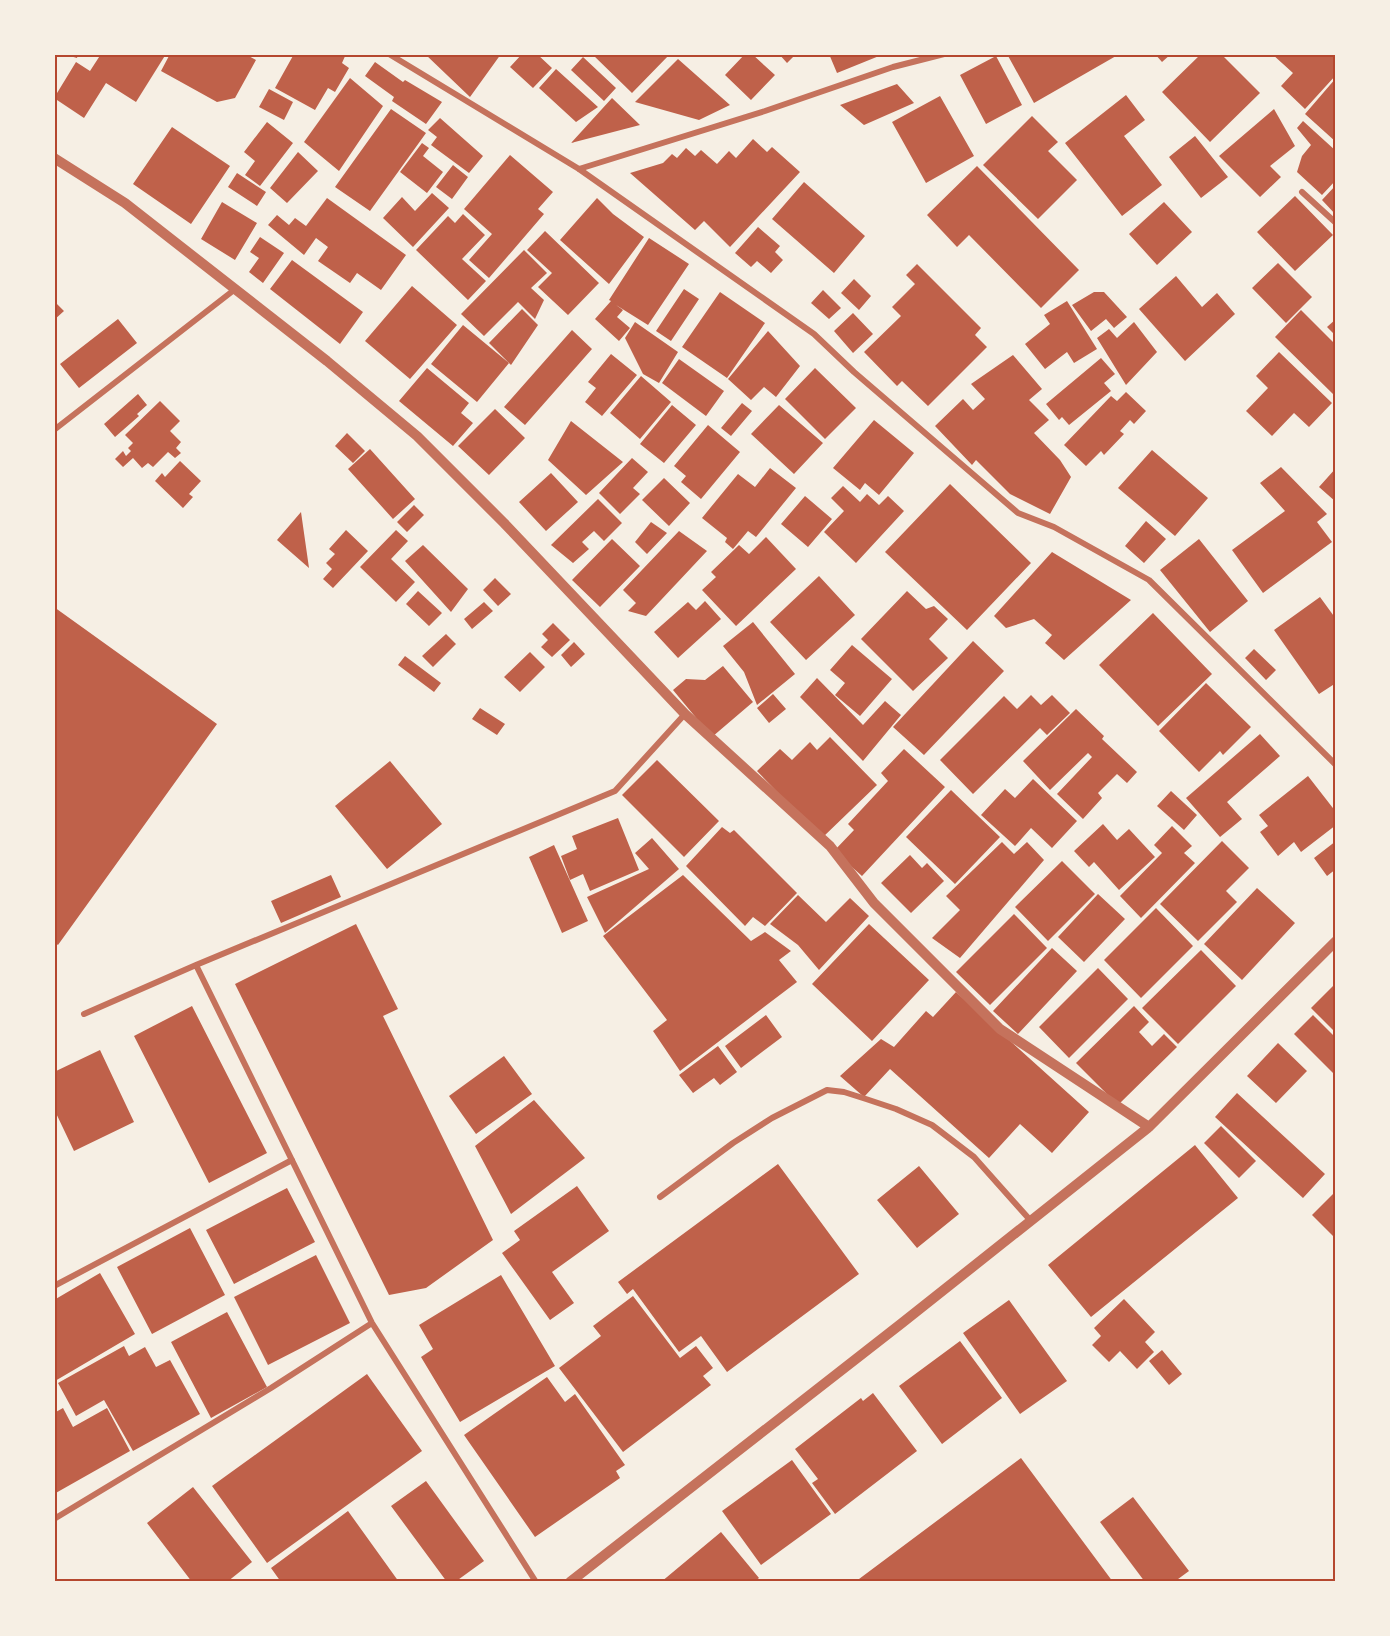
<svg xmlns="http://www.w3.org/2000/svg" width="1390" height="1636" viewBox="0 0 1390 1636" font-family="'DejaVu Sans',sans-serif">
  <rect width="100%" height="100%" fill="#f6efe4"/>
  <path fill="#bf614a" d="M63,54H78L77,58Z
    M101,54H166L136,102L106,83L84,118L54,98L76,62L90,71Z
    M170,54H245L256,60L235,98L217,102L161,71Z
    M294,54H346L342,63L349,68L335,92L328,88L315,110L275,88Z
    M425,54H501L470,97Z
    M522,54H537L552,68L533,88L510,67Z
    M592,54H670L632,93Z
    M745,54H752L775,75L751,100L725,75Z
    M779,54H796L787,63Z
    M829,54H884L837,73Z
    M1007,54H1115L1116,56L1034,103Z
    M1155,54H1171L1162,62Z
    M1201,54H1221L1260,93L1210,142L1162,92Z
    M1272,54H1336V75L1305,109L1281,86L1293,73Z
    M996,56L1022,105L986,124L960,75Z
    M583,57L616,88L604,101L571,70Z
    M678,59L730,105L699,120L635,102Z
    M375,62L403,82L405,80L442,102L426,124L392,101L394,97L365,76Z
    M556,69L598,107L576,122L539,88Z
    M350,78L383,106L339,171L304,142Z
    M1336,78V142L1305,114Z
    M897,84L914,103L864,125L840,105Z
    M269,89L293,102L284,120L259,107Z
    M1126,95L1145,120L1124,136L1162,185L1122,216L1065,143Z
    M940,96L974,156L926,183L892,122Z
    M612,98L640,125L571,143Z
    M391,109L426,133L370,211L335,187Z
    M1274,109L1295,146L1270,166L1281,177L1260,197L1219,156Z
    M1032,116L1058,142L1048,151L1077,180L1038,219L983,165Z
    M440,118L483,156L469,173L431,145L437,137L428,130Z
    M1303,121L1336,151V180L1322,195L1297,172L1302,156L1311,145L1297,128Z
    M267,122L293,143L260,186L245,175L255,161L244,152Z
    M172,127L230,166L191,224L133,184Z
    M1195,136L1228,177L1201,198L1169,157Z
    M753,139L767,152L772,147L800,172L730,247L704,221L695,230L630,173L663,163L672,154L677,158L686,148L695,156L701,150L717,164L729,151L736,158Z
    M422,143L429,148L423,156L443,172L427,193L400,172Z
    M298,152L318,171L287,203L270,188Z
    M510,155L553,192L538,209L544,214L489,278L469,260L492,234L464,209Z
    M453,165L468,177L452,199L436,187Z
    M977,166L1079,270L1041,308L969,235L957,247L927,215Z
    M237,173L266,192L257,206L228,187Z
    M804,182L865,236L834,273L772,219Z
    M1336,185V215L1322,200Z
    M432,193L449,208L413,247L383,218L402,197L415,211Z
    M1295,196L1333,235L1295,271L1257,232Z
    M327,198L406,255L381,290L357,273L350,283L318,261L328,247L316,238L304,255L268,225L277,215L289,225L295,218L306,226Z
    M597,198L613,214L644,237L609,284L560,240Z
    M222,202L257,223L235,260L201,239Z
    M1164,202L1192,232L1157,265L1129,234Z
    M463,214L485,235L462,259L486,281L468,300L416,250L448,216L455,223Z
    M758,227L780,246L775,252L783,260L771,273L757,261L751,267L735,253Z
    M545,231L599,283L568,315L538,287L552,273L527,250Z
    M260,237L284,253L263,283L249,272L259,258L250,252Z
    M649,238L689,264L648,325L616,305L623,310L617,317L630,328L619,341L595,319L611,301L609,300Z
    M524,250L547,273L531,288L544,300L535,319L518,302L484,336L461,314Z
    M292,260L363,312L340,344L270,289Z
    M1278,263L1312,297L1286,323L1252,288Z
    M917,264L981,328L975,335L987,347L928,406L902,381L897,386L864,352L901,316L892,307L915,284L906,275Z
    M1176,276L1202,307L1217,293L1235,314L1185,361L1139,309Z
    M854,279L871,296L859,310L841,293Z
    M412,286L457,325L410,379L365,341Z
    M684,289L699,299L671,341L656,331Z
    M823,290L841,308L829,319L811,303Z
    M720,292L765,323L727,378L682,347Z
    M1094,292H1104L1127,317L1114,328L1106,319L1091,331L1072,305Z
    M54,301L64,311L54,320Z
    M1067,301L1097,349L1074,363L1067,352L1045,369L1025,344L1050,324L1044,315Z
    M522,309L538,325L511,365L489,343Z
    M1301,310L1336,345V394L1334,395L1275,337Z
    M853,313L873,334L853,353L834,331Z
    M118,319L137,343L79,388L60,364Z
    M1336,319V336L1327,327Z
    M635,322L678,352L659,383L643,374L625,338Z
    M1134,322L1157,352L1126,385L1097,338L1109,329L1117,338Z
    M463,325L509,363L477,402L431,364Z
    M572,330L592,349L525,425L504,407Z
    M768,331L800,366L776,397L764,387L751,400L728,379Z
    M1279,352L1332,403L1309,427L1294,413L1272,436L1246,411L1268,388L1256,376Z
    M611,354L637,375L602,416L585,402L596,388L588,382Z
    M1013,355L1042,389L1029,400L1049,420L1034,433L1060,460L1071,477L1050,514L1010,494L976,460L972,465L935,426L963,399L973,410L985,399L971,384Z
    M1101,358L1115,374L1104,383L1111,391L1069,425L1062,417L1059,420L1046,404Z
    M679,359L724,391L706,416L662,383Z
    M427,368L469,403L461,413L473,423L453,446L399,401Z
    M815,368L856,408L825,439L785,399Z
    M641,376L671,402L640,439L610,413Z
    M1126,392L1146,411L1134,424L1130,420L1120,431L1124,434L1104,455L1101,451L1086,466L1064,445L1111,396L1117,401Z
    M138,394L147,405L137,414L139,416L115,437L104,424Z
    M160,401L180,421L170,431L181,442L176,448L181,453L175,458L168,452L153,467L148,463L142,468L133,458L123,467L115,459L123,451L126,456L131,451L128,448L133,443L125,435Z
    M742,403L752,411L731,436L721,428Z
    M672,405L696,425L664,463L640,444Z
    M779,405L823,443L794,474L751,434Z
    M495,409L525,438L489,475L458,446Z
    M874,420L914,453L879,495L865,483L860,490L833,468Z
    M571,421L623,462L586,495L548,460Z
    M708,425L740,452L701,499L681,482L686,476L674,466Z
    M347,433L365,451L353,463L335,446Z
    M370,449L415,499L393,519L348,469Z
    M1152,450L1208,498L1175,536L1118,488Z
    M632,458L648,472L633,488L640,494L620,514L599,493Z
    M180,461L201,481L189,494L193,497L183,508L155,481L162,473L165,477Z
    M1281,467L1327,514L1317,522L1332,542L1263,593L1232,550L1285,511L1260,483Z
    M770,468L796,488L756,537L748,531L733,549L725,542L727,538L702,518L738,474L755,487Z
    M1336,468V502L1319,487Z
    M551,473L578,502L546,531L519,502Z
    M664,478L690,503L669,526L642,500Z
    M950,484L1031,563L967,630L885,552Z
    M843,486L860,502L867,494L879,505L888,496L904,511L856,563L824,532L844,511L831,498Z
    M805,496L832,519L808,547L781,524Z
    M598,499L622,523L604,541L594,531L582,542L589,549L573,563L551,545Z
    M414,505L424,515L407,532L397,522Z
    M301,512L309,568L277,540Z
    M1146,521L1166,539L1144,563L1125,546Z
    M651,522L667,533L647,554L635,542Z
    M346,530L368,551L333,588L323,579L332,569L326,563L335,554L329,549Z
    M396,530L408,541L391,559L415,582L396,602L360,567Z
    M679,531L707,551L646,616L628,611L636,603L623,590Z
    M766,537L796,569L736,626L702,590L716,577L711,572L739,545L749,554Z
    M612,539L640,566L600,607L572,580Z
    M1199,539L1248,601L1210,632L1160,570Z
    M423,545L468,589L451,612L405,561Z
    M1052,552L1131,600L1064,660L1045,643L1052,635L1034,619L1006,628L994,616Z
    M819,576L855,615L806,660L770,622Z
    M495,578L511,594L498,606L483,590Z
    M418,591L442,613L429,626L406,604Z
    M907,591L926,609L934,606L948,619L929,639L948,658L913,691L861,639Z
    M1320,597L1336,619V683L1319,694L1274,630Z
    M705,601L721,619L678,658L654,632L688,602L696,610Z
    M484,602L493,611L472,629L464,619Z
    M54,607L217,724L58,945L54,942Z
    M1153,613L1212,674L1158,726L1099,665Z
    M753,622L795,674L757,705L744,672L723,646Z
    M553,623L570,640L552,657L541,647L548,640L542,634Z
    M446,634L456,644L433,667L422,656Z
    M973,641L1004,671L924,755L893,727Z
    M574,642L585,654L571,667L561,655Z
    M852,645L892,679L860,716L835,695L845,683L830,670Z
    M1254,649L1276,670L1266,680L1245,658Z
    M530,652L545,667L520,692L504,677Z
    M405,656L441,683L434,692L398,665Z
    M723,666L753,702L712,737L673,690L686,679L705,680Z
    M817,678L863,725L885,701L901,715L863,761L800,697Z
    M1206,683L1251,727L1223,755L1220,751L1199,772L1159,731Z
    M773,694L786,709L769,723L757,708Z
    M1031,695L1041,705L1052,695L1070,713L1047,735L1040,728L973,794L940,760L1004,696L1017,709Z
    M480,708L505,724L497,735L472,719Z
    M1076,709L1104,736L1102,739L1137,772L1127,783L1117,774L1098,793L1102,798L1083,819L1057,794L1092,757L1088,753L1050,790L1023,761Z
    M1260,734L1280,756L1227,802L1242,819L1220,837L1186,798Z
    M830,737L877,785L822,838L757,771L780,749L792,760L810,742L817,750Z
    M904,749L945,787L862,876L834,851L854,830L848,824L888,781L881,773Z
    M657,760L719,821L684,857L622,795Z
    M390,761L442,824L387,869L335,806Z
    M1308,776L1336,812V825L1301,852L1294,842L1278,856L1260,832L1268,826L1259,815Z
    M1033,779L1077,821L1052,848L1031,828L1015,846L981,815L1005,789L1015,798Z
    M951,790L1000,837L955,884L906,837Z
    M1171,791L1197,815L1184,830L1157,806Z
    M618,818L639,870L590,891L583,874L570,880L561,856L577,849L572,836Z
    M1103,824L1117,840L1129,829L1155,857L1119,890L1094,862L1089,867L1074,851Z
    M1172,826L1192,846L1184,853L1195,863L1141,918L1120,896L1162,853L1154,845Z
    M722,827L730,833L734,830L797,893L765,926L753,917L745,926L686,866Z
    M652,838L679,869L605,933L587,897L649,869L635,853Z
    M1222,841L1249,868L1226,891L1237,902L1198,941L1160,904Z
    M1336,841V869L1327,876L1314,858Z
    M1002,842L1014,854L1027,842L1044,860L960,958L932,938L960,910L946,896Z
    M554,845L588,921L562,933L529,857Z
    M910,855L922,868L927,863L944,881L911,913L881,883Z
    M1062,861L1095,894L1048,941L1015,907Z
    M331,875L341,897L281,923L271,901Z
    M683,875L751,941L765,932L791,951L779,960L797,982L680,1071L653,1031L667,1020L603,936Z
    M1257,888L1295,923L1242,980L1204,944Z
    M1098,894L1125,919L1084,962L1058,937Z
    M798,895L826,922L850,898L869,916L819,970L798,945L770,924Z
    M1156,908L1193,946L1141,998L1104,960Z
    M1014,914L1047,948L990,1005L956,972Z
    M356,924L398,1009L383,1016L493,1240L426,1288L389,1295L235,984Z
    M869,924L929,980L872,1041L812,984Z
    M1052,948L1077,971L1018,1034L993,1011Z
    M1201,950L1236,986L1178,1044L1142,1008Z
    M1098,968L1128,999L1069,1058L1039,1027Z
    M1333,986L1336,988V1033L1311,1008Z
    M956,992L1089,1112L1052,1153L1020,1124L989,1158L890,1069L864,1097L840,1076L881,1039L894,1047L926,1011L933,1017Z
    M192,1006L267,1153L209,1183L134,1036Z
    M1134,1006L1149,1022L1139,1032L1152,1046L1164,1034L1177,1047L1118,1105L1076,1063Z
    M766,1015L782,1037L741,1068L725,1046Z
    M1313,1015L1336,1038V1076L1294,1034Z
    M1278,1043L1307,1071L1276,1103L1247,1076Z
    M718,1046L737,1072L720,1085L714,1078L693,1093L679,1075Z
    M100,1050L134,1122L74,1151L54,1109V1072Z
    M504,1056L532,1094L476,1134L449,1096Z
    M1237,1093L1325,1174L1303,1198L1215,1117Z
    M534,1100L585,1158L511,1214L475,1146Z
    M1221,1126L1256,1161L1239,1178L1204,1143Z
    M1195,1145L1238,1198L1091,1317L1048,1265Z
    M778,1164L859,1274L727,1372L701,1336L679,1352L633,1289L627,1294L618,1282Z
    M919,1166L959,1214L917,1248L877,1200Z
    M577,1186L609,1231L552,1272L574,1303L550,1320L502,1253L520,1240L514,1231Z
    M287,1188L315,1242L234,1284L206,1230Z
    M1336,1191V1239L1312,1215Z
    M190,1228L225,1295L152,1334L117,1267Z
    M316,1255L350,1323L268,1365L234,1297Z
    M100,1273L135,1334L55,1381L54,1300Z
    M501,1275L555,1366L460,1422L421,1357L433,1349L419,1325Z
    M633,1296L680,1358L696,1346L713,1368L703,1376L711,1385L623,1452L559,1368L601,1336L593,1326Z
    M1124,1299L1155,1332L1145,1342L1154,1352L1137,1369L1120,1351L1109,1362L1092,1345L1101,1336L1094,1328Z
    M1009,1300L1067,1381L1020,1414L963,1333Z
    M227,1312L267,1387L211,1418L171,1342Z
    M960,1341L1002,1398L942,1444L899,1386Z
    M124,1346L129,1356L145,1347L156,1367L170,1360L200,1414L133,1451L104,1400L76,1416L58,1383Z
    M1162,1350L1182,1374L1169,1385L1149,1361Z
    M367,1374L422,1451L267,1563L212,1486Z
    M547,1377L565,1402L575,1394L625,1465L616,1471L620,1478L535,1537L464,1435Z
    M873,1393L917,1451L835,1514L812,1483L818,1479L795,1449L861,1398L863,1401Z
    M63,1408L73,1427L107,1408L130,1451L54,1494V1413Z
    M1021,1458L1113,1582H855Z
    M792,1460L831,1514L761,1565L722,1511Z
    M426,1481L484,1561L455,1582H447L391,1506Z
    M193,1487L252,1562L227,1582H192L147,1523Z
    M1133,1497L1189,1571L1174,1582H1145L1100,1522Z
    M348,1511L399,1582H281L271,1568Z
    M721,1532L759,1578L754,1582H661Z"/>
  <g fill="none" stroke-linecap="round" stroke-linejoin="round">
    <path stroke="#c5725c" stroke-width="6" d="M389,54L579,169L814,334L854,372L1018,513L1054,527L1149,580L1336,765
      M579,169L765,111L893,67L944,54
      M1302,192L1336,223
      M54,430L234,290
      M196,965L372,1323L536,1582
      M84,1014L196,965L615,791L685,714
      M660,1197L733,1143L772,1118L827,1090L844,1092L866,1099L896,1109L932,1125L974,1157L1031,1221
      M54,1286L292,1160
      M54,1519L271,1388L372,1323"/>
    <path stroke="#c5725c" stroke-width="10" d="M54,158L125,203L327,361L417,436L504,523L685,714L830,846L874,903L1000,1029L1149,1127
      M570,1582L902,1323L1149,1127L1336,941"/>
  </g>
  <rect width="1390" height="1636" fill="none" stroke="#f6efe4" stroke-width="111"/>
  <rect x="56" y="56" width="1278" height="1524" fill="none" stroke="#b5482f" stroke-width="2"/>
</svg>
